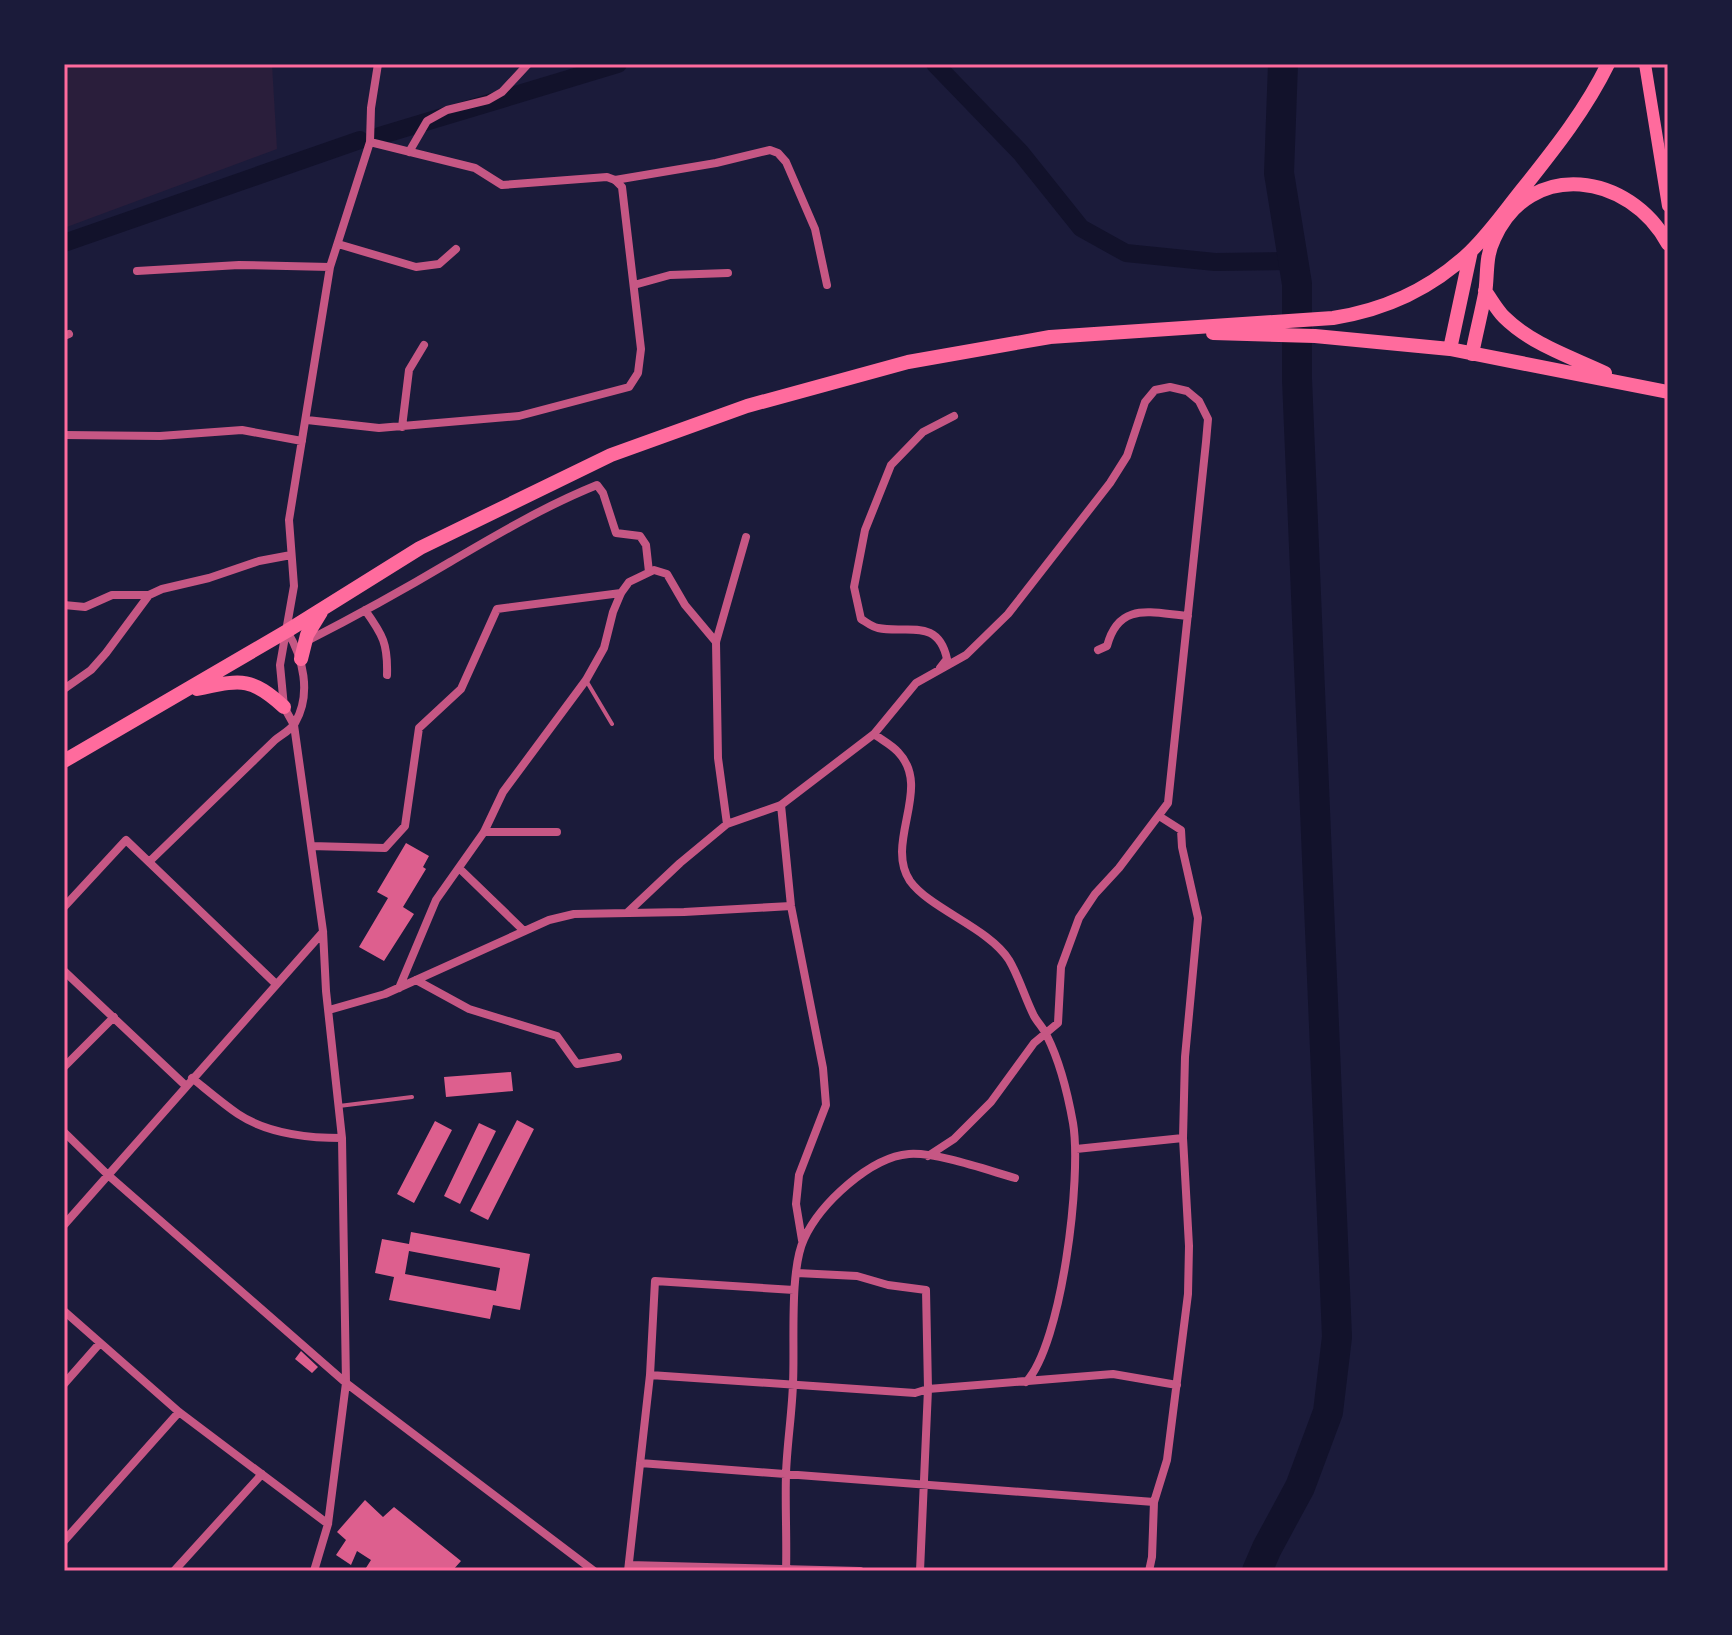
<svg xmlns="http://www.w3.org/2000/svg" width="1732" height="1635" viewBox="0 0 1732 1635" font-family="'Fira Sans Condensed',sans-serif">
  <rect width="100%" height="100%" fill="#1b1b3a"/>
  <path fill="#2a1e3b" d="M64,64H272L277,149L64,228Z"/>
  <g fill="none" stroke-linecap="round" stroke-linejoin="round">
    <path stroke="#12122b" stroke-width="18" d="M935,64L1021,153L1081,228L1126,253L1215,262L1293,261
      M379,136L618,64
      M64,243L360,140"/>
    <path stroke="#12122b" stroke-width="30" d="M1257,1571L1267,1548L1300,1487L1328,1412L1337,1337L1297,379V284L1279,173L1283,64"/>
  </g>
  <path fill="#dd5f8e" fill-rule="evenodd" d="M406,843L429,856L423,867L426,869L403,907L414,914L384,961L359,947L388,898L377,892Z
    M511,1072L513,1091L446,1097L444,1077Z
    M517,1120L534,1129L488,1220L470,1211Z
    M435,1121L452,1130L414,1203L397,1194Z
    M479,1123L496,1131L460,1204L444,1196Z
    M411,1232L530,1254L520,1310L493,1305L490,1319L389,1300L394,1277L375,1273L382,1239L409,1244ZM409,1251L500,1268L496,1291L405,1274Z
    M301,1351L318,1367L312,1373L295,1359Z
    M365,1500L383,1517L394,1507L461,1561L452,1571H364L371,1560L357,1551L351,1565L336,1555L346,1540L337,1532Z"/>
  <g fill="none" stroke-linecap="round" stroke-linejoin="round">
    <path stroke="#c65784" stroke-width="4" d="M587,682L612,724
      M339,1106L412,1097"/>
    <path stroke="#c65784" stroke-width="8" d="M409,152L427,121L447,110L488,100L502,92L528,64
      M615,180L716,163L770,150L778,153L786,162L815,229L827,285
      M338,244L416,267L439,264L456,249
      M137,271L239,265L330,267
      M634,285L670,275L728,273
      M64,336L69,334
      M307,420L379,428L519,416L629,387L638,373L641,349L622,187L615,180L607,177L502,185L475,168L370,142
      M402,427L409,370L424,345
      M64,435L160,436L242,430L302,441
      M64,605L85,607L112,595H149
      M365,610C383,635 388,644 387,675
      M305,642C354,617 403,590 450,562C498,534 545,506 597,485L603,493L616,533L640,536L646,545L649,572
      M1098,650L1107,646C1119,601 1151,613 1188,616
      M940,668L947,659C938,617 907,634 878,628C872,627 866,622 861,619L854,587L865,530L891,465L923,432L954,416
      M64,689L91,670L106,653L149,595L162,589L209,578L259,561L291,555
      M874,734C882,740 892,745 898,752C933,788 884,842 910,881C930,909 989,928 1009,960C1019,977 1025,998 1034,1016C1038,1023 1044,1029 1047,1036C1060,1062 1068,1095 1073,1123C1082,1176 1062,1344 1026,1382
      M781,805L791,906L823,1068L826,1105L799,1175L796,1204L802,1240
      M727,824L718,758L716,642L746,537
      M484,832H557
      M311,846L385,848L405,826L419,728L461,689L497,609L621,593
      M150,861L275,740C281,735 291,730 295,723C312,694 303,657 287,631
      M460,869L524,931
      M64,907L126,840L276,984
      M628,912L680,863L727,824L781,805L874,734L916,683L966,655L1008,614L1110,483L1127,456L1145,402L1155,390L1170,387L1187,391L1199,401L1208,419L1206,442L1168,803L1119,868L1095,894L1079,918L1061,967L1058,1023L1034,1043L991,1102L954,1139L928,1156
      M64,971L186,1086
      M416,980L469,1009L557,1036L577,1064L618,1057
      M399,988L436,900L484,832L503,792L586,680L604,648L613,612L621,593L629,582L654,570L667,574L685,605L716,642
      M329,1010L385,994L549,920L574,914L684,912L791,906
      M64,1067L114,1017
      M192,1078C207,1090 222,1103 238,1114C268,1134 307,1138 342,1138
      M64,1132L108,1175L346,1383L594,1571
      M1076,1149L1183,1138
      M64,1225L323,932
      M797,1273L857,1276L888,1285L926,1290L928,1389L920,1571
      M64,1311L179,1412L328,1524
      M650,1375L915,1393L928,1389L1113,1374L1177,1385
      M64,1384L100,1343
      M640,1463L1154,1502
      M64,1541L179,1412
      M629,1565L860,1571
      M174,1571L262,1474
      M314,1571L328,1524L346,1383L342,1138L326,991L323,931L294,725L284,707L280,665L294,586L289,520L330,267L370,142L371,108L378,64
      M628,1571L650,1375L655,1281L794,1290
      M786,1571C787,1539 785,1506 786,1474C787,1444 792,1414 793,1383C795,1346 789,1271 804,1239C820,1204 870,1157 909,1154C936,1152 987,1170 1015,1178
      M1149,1571L1152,1557L1154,1502L1167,1460L1188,1294L1189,1246L1183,1138L1185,1057L1198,918L1182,847L1181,830L1159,816"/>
    <path stroke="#ff6b9d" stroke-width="12" d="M1645,64L1668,206"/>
    <path stroke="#ff6b9d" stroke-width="14" d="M1485,291C1491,299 1497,310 1504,317C1531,344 1571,357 1605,373
      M1213,333L1315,336L1450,349L1668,392
      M1450,349L1471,251
      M1472,354C1476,334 1481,314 1485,294C1488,275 1485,257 1494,239C1530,158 1630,173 1668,244
      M301,659L307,635L321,612
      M197,689C241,680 250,676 284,707
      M64,761L287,631L420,548L611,455L747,406L908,362L1050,337L1333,318C1385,310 1431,289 1470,252C1490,233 1507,208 1525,186C1556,147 1586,109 1608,64"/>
  </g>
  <rect width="1732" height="1635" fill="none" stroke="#1b1b3a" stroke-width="132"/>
  <rect x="66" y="66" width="1600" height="1503" fill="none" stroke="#ff6b9d" stroke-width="3"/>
</svg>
